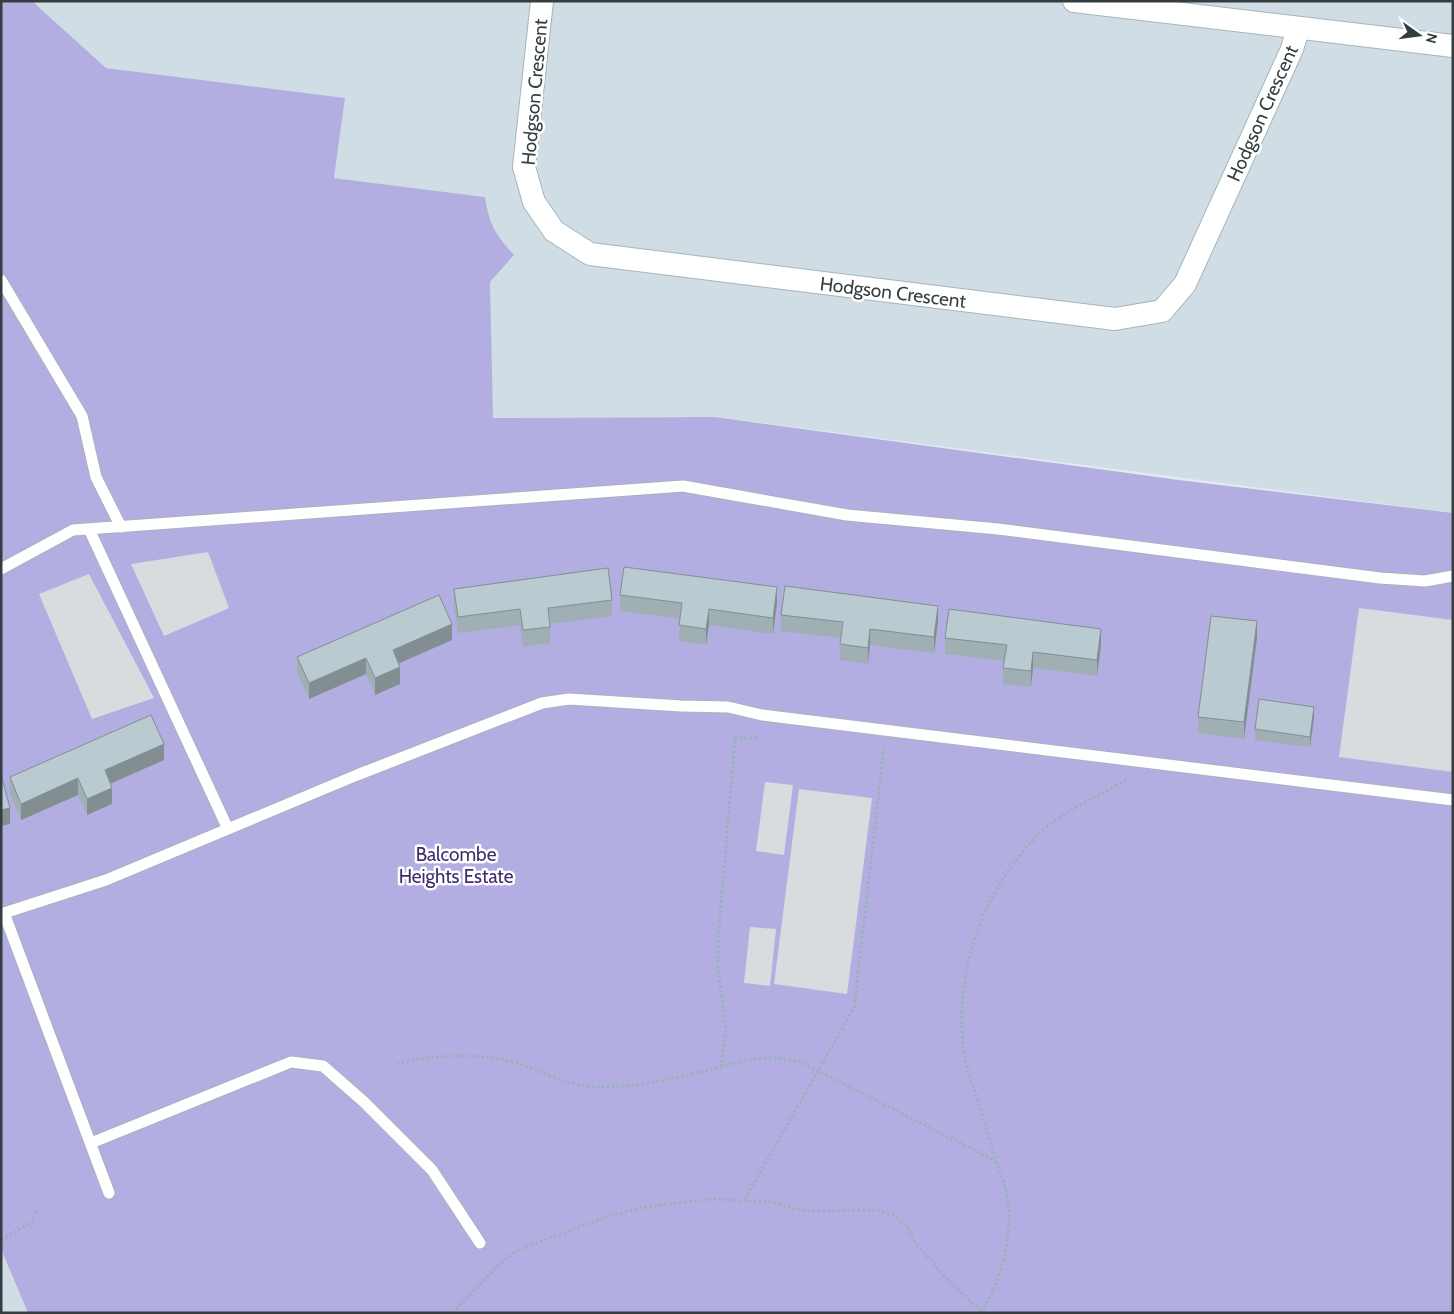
<svg xmlns="http://www.w3.org/2000/svg" width="1454" height="1314" viewBox="0 0 1454 1314" font-family="Cabin,sans-serif">
  <rect width="100%" height="100%" fill="#e3ebf0"/>
  <path fill="#d1dde4" d="M32,1H1453V513L715,417L492,418L490,281L514,255L497,237L489,220L485,197L334,178L345,98L106,68Z
    M1,1249L28,1313H1Z"/>
  <path fill="#b3aee2" d="M1,1H32L106,68L345,98L334,178L485,197C489,224 495,234 514,255L490,282L493,418L715,417L1179,480L1453,513V1313H28L1,1249Z"/>
  <path fill="#d8dcde" d="M208,552L229,608L164,636L131,564Z
    M89,574L154,698L92,719L39,594Z
    M1359,608L1453,620V772L1339,757Z
    M765,782L793,785L784,855L756,851Z
    M799,789L872,798L847,994L774,984Z
    M750,927L776,929L770,986L744,983Z"/>
  <g fill="none" stroke-linecap="round" stroke-linejoin="round">
    <g stroke="#a6b4bb" stroke-width="13">
      <path id="lane" d="M1,280L82,416L96,477L121,527
        M89,529L228,829
        M1,569L73,530L683,486L847,515L998,529L1380,578L1425,581L1453,576
        M4,913L109,1193
        M1,914L106,880L357,775L542,703L569,699L681,706L728,707L762,715L1453,800
        M91,1143L291,1062L323,1066L364,1102L432,1170L480,1243"/>
    </g>
    <g stroke="#a6b4bb" stroke-width="24">
      <path id="street" d="M542,1L524,167L534,202L554,231L590,254L1115,319L1162,311L1185,284L1292,49L1298,29
        M1074,1L1453,46"/>
    </g>
    <path stroke="#99b1bb" stroke-width="3" stroke-dasharray="2.5 2.5" stroke-linecap="butt" d="M397,1064C438,1054 479,1052 520,1064C546,1073 568,1086 596,1087C633,1088 673,1079 708,1070C728,1065 747,1059 768,1058C778,1057 788,1060 798,1061L996,1161
      M721,1067L726,1030L718,968V941L735,738H759
      M745,1199L854,1008L884,748
      M1,1240L32,1222L36,1210
      M982,1312C1001,1279 1014,1234 1007,1196C1006,1186 1001,1176 998,1167C991,1144 984,1121 977,1098C973,1087 968,1074 966,1062C950,979 981,890 1042,831C1065,810 1099,796 1126,780
      M452,1313L503,1261L518,1250L609,1216L645,1207L710,1199L771,1202L805,1211L878,1210L895,1216L906,1225L915,1242L944,1276L982,1312"/>
    <use href="#lane" stroke="#fff" stroke-width="11"/>
    <use href="#street" stroke="#fff" stroke-width="22"/>
  </g>
  <path fill="#9fafb4" d="M454,589L612,600V616L550,624V643L523,647L520,625L458,633L454,605Z
    M620,595L777,603L773,634L709,625L706,645L679,641L680,619L620,611Z
    M781,615L938,622L934,653L870,645L868,664L840,660L841,638L781,631Z
    M945,638L1101,645L1097,676L1033,668L1031,687L1003,684V668L1004,661L945,654Z
    M1257,638L1244,739L1198,733V717Z
    M452,640L398,663L400,684L375,695L366,674L309,699L297,673V657Z
    M1314,718L1310,747L1255,740V729Z
    M164,760L110,784L112,804L87,815L78,795L21,820L10,794V777Z"/>
  <path fill="#828e92" d="M777,587V603L773,634V618Z
    M938,606V622L934,653V637Z
    M709,609V625L706,645V629Z
    M1257,621V638L1244,739V722Z
    M452,624V640L393,666V650Z
    M870,629V645L868,664V648Z
    M1101,629V645L1097,676V660Z
    M1033,652V668L1031,687V671Z
    M366,658V674L309,699V683Z
    M400,667V684L375,695V678Z
    M1314,707V718L1310,747V737Z
    M164,744V760L105,786V770Z
    M78,778V795L21,820V804Z
    M112,788V804L87,815V799Z
    M10,808V824L1,826V810Z"/>
  <path fill="#b9cbd1" stroke="#828e92" d="M624,567L777,587L773,618L709,609L706,629L679,625L682,603L620,595Z
    M608,568L612,600L548,608L550,627L523,630L520,609L458,617L454,589Z
    M785,586L938,606L934,637L870,629L868,648L840,644L843,622L781,615Z
    M439,595L452,624L393,650L400,667L375,678L366,658L309,683L297,657Z
    M949,609L1101,629L1097,660L1033,652L1031,671L1003,668L1007,645L945,638Z
    M1211,616L1257,621L1244,722L1198,717Z
    M1259,699L1314,707L1310,737L1255,729Z
    M151,715L164,744L105,770L112,788L87,799L78,778L21,804L10,777Z
    M1,778H2L10,808L1,810Z"/>
  <g text-anchor="middle" stroke-width="5" stroke-linejoin="round" paint-order="stroke">
    <g font-size="19" fill="#343e41" stroke="#fff">
      <text transform="translate(534 92) rotate(-85)" y="7">Hodgson Crescent</text>
      <text transform="translate(1262 113) rotate(-66)" y="7">Hodgson Crescent</text>
      <text transform="translate(893 292) rotate(7)" y="7">Hodgson Crescent</text>
    </g>
    <g font-size="19" fill="#3e2c6e" stroke="#fff">
      <text x="456" y="861">Balcombe<tspan x="456" dy="22">Heights Estate</tspan></text>
    </g>
  </g>
  <rect width="1454" height="1314" fill="none" stroke="#343e41" stroke-width="5"/>
  <g transform="translate(1419 35) rotate(104)" stroke="#ffffff" stroke-width="4" paint-order="stroke">
  <path d="M0-4L9 19L0 12L-9 19Z" fill="#343e41"/>
  <text y="-8" font-size="14" font-weight="bold" text-anchor="middle" fill="#343e41">N</text>
  </g>
</svg>
